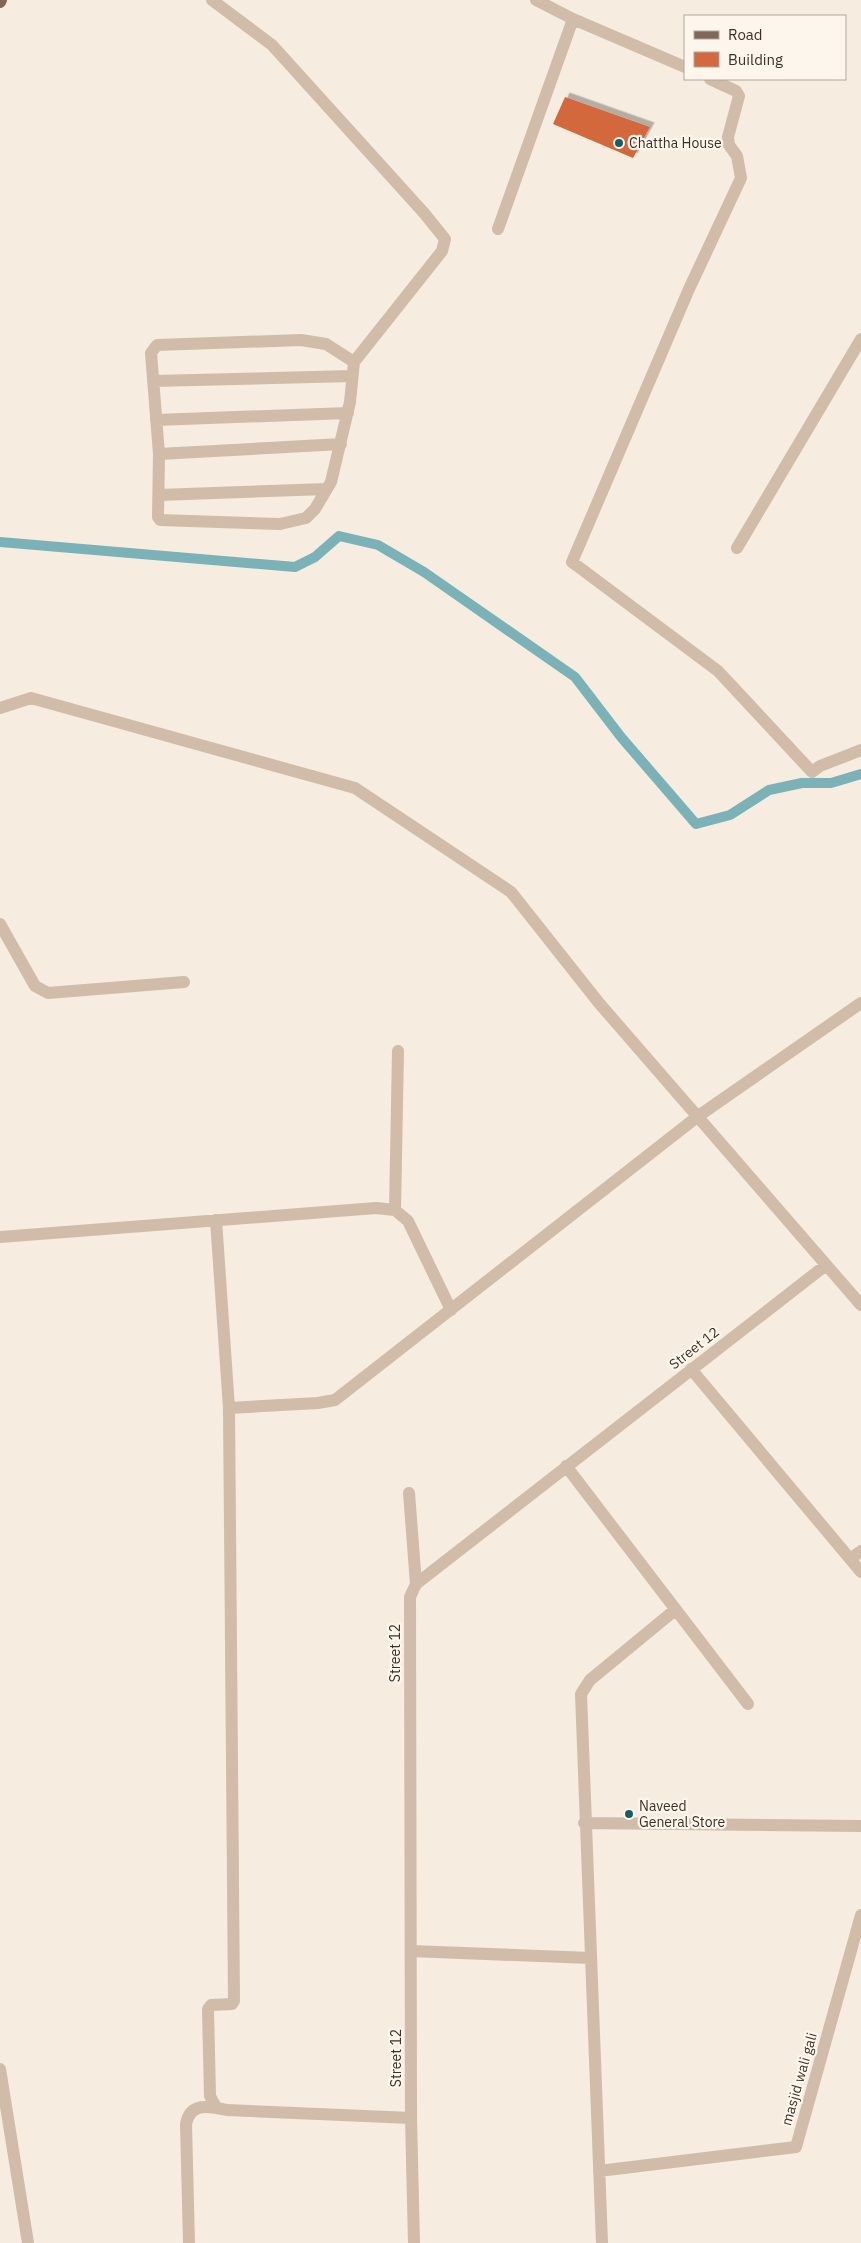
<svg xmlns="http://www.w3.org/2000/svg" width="861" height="2243" viewBox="0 0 861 2243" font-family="'IBM Plex Sans',sans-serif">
  <defs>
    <filter id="shadow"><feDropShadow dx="4.5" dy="-4.5" stdDeviation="0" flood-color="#0004"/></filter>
  </defs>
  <rect width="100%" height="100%" fill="#f6ecdf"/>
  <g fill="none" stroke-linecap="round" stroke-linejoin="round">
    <path stroke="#7ab2b7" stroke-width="10" d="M0,542L295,567L315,557L339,536L378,545L424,572L575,677L621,737L696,824L730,815L769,790L802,783H831L861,774"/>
  </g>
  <path fill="#d4683e" filter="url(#shadow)" d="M565,97L650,127L633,158L553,124Z"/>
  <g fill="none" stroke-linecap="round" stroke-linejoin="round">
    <path stroke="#d0bca9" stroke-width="12" d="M212,0L272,45L424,213L445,239L442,251L354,362L350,402L331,482L315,509L306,518L280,524L160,520L158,517L159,454L151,353L157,345L301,340L326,344L354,362
      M536,0L573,19L685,67
      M710,79L736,91L739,96L728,137L729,145L737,156L741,178L689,289L572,562L718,671L812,772L820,766L861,750
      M498,229L573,19
      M153,381L352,376
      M156,420L348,413
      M159,454L341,444
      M159,495L327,489
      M737,548L861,339
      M0,708L31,698L355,788L511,892L599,1003L861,1305
      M0,924L35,986L48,993L184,982
      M395,1210L398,1051
      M0,1237L376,1208L395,1210L408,1221L451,1310
      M691,1369L861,1572
      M229,1408L318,1403L335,1400L697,1117L861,1003
      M566,1466L748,1704
      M409,1493L416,1584
      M850,1559L861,1551
      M584,1823L861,1826
      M411,1951L590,1958
      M0,2069L28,2243
      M216,2107L210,2096L208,2009L211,2005L232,2004L234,2001L229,1408L216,1220
      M599,2171L796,2147L861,1915
      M189,2243L186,2124C190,2102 209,2106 227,2110L411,2118
      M414,2243L411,2118L410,1597L416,1584L826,1265
      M602,2243L581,1694L590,1680L675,1610"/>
    <path stroke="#806759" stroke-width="12" d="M0,2L1,0"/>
  </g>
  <g fill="#195c64" stroke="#fcf6ec" stroke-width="2">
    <circle cx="619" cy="143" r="5"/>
    <circle cx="629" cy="1814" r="5"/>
  </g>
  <g text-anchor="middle" stroke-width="4.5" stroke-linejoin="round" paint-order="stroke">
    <g font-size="14" fill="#3c3029" stroke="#fcf6ec" text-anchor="start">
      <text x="629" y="148">Chattha House</text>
      <text x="639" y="1811">Naveed<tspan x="639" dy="16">General Store</tspan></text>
    </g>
    <g font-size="14" fill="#3c3029" stroke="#fcf6ec">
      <text transform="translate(694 1348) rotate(-38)" y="5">Street 12</text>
      <text transform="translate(395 1653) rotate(-90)" y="5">Street 12</text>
      <text transform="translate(396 2058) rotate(-90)" y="5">Street 12</text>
      <text transform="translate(799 2079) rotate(-74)" y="5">masjid wali gali</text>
    </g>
  </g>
  <rect x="684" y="15" width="162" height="65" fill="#fcf6ec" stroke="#afa79e"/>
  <rect x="694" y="31" width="25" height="8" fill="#806759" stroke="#afa79e"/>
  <text x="728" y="40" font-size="15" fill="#3c3029">Road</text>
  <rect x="694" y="52" width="25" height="15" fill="#d4683e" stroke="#afa79e"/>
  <text x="728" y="65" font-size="15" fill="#3c3029">Building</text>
</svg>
